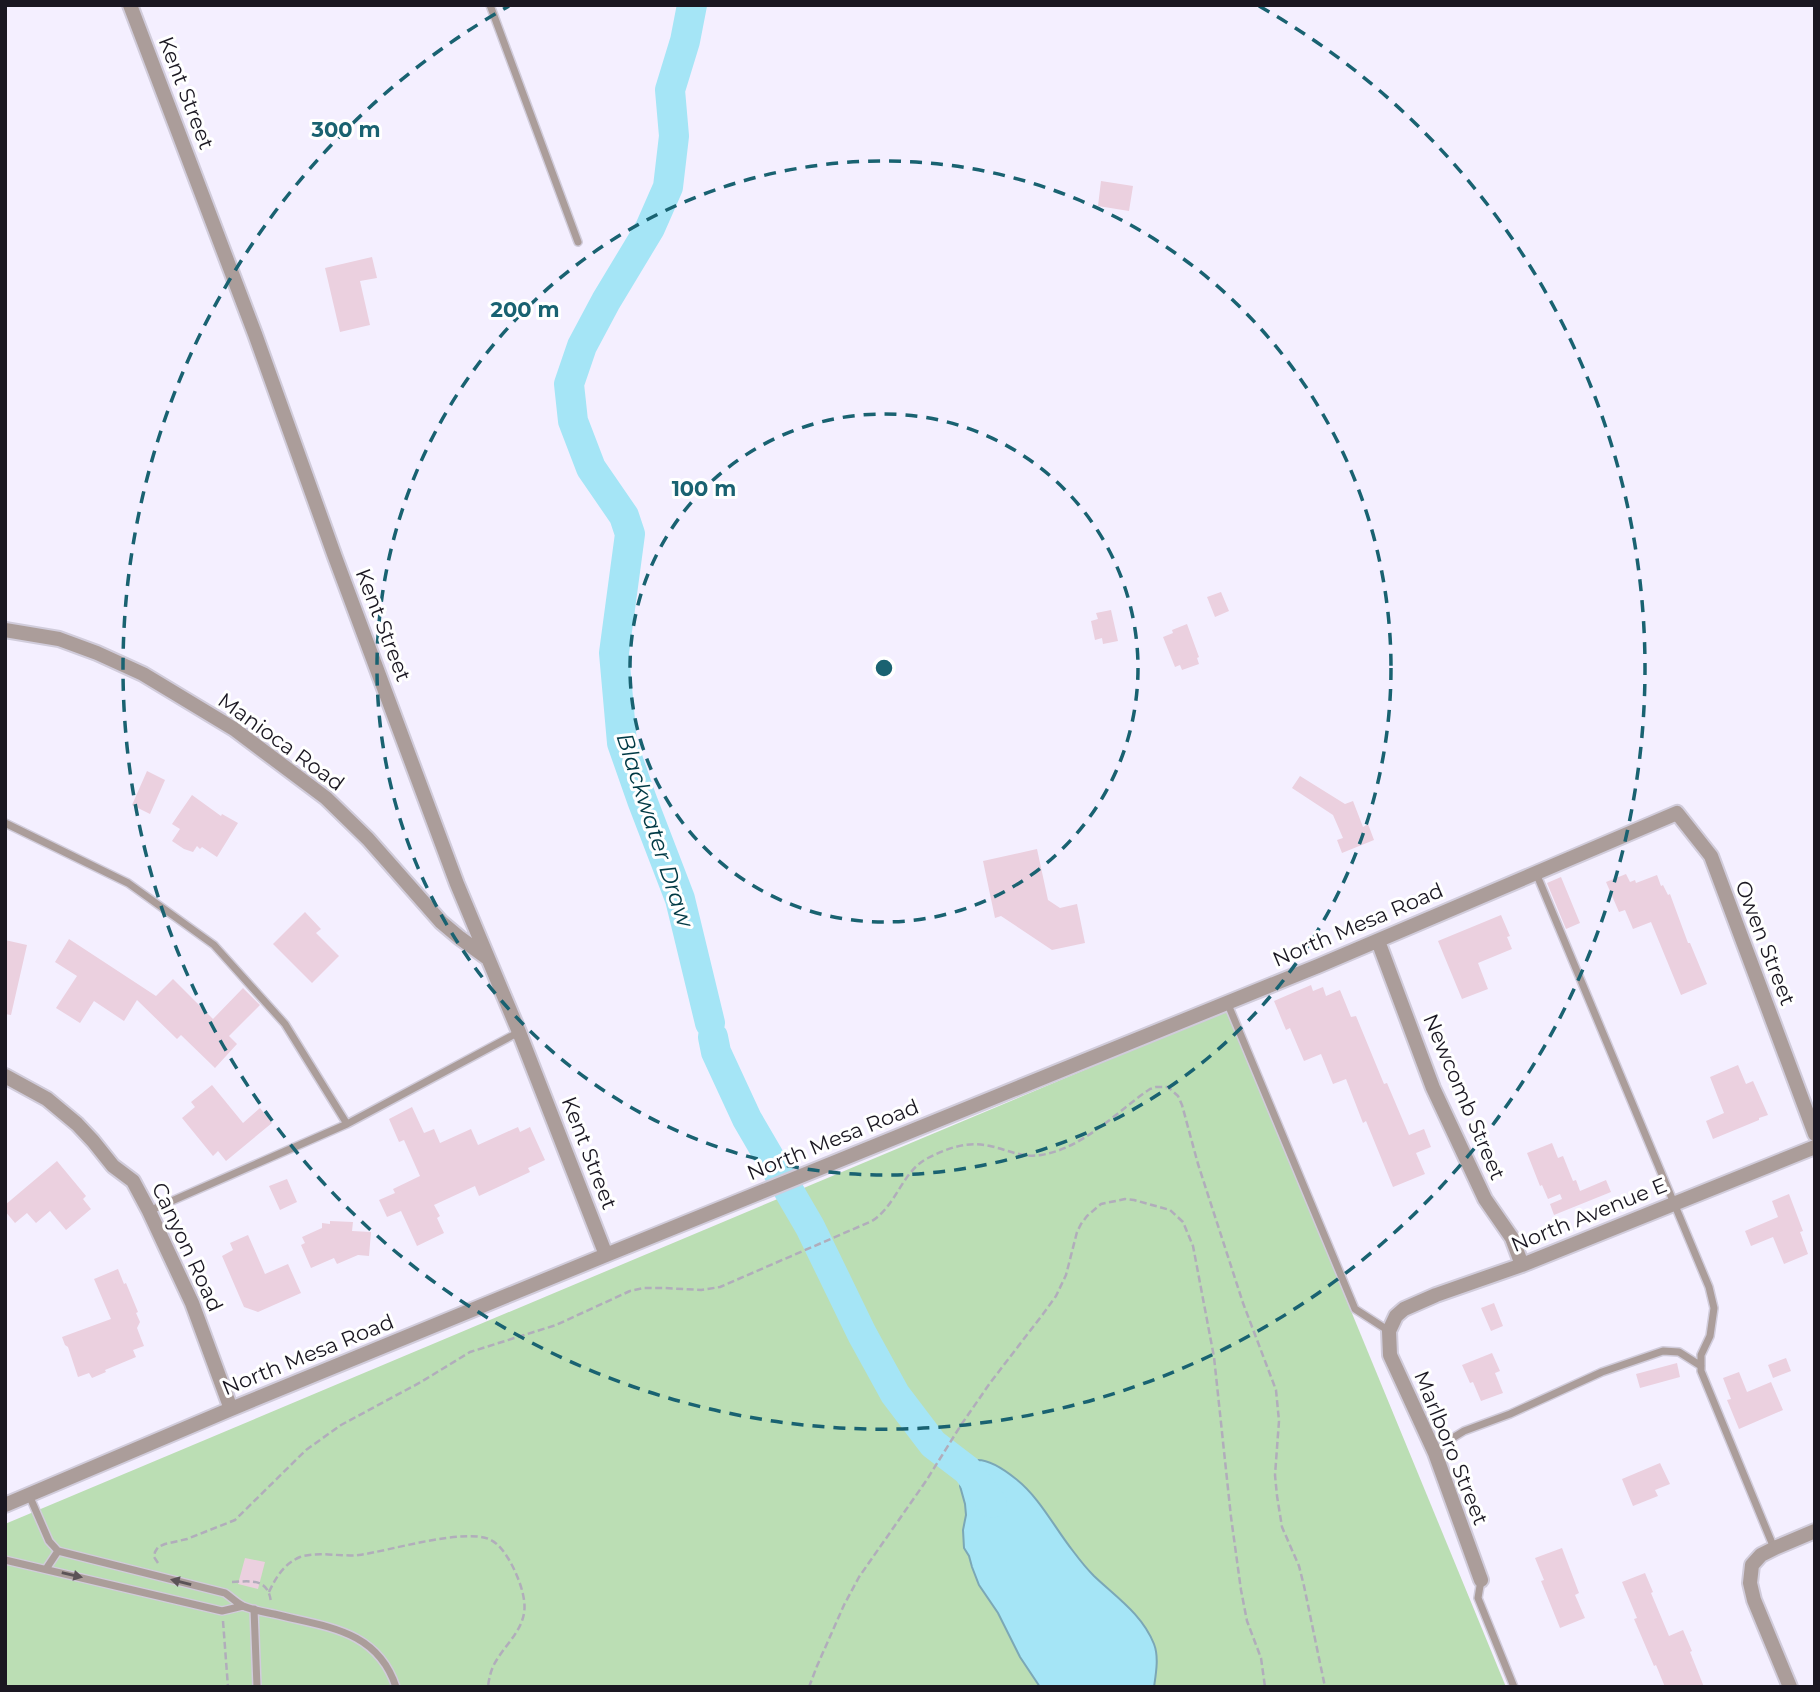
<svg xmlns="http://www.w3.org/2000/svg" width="1820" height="1692" viewBox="0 0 1820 1692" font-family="Montserrat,sans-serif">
  <rect width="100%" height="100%" fill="#f4efff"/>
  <path fill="#bbdeb4" d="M1227,1010L1506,1687H5V1524Z"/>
  <path fill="#a5e5f6" stroke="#7ba7b6" stroke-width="2" d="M978,1460C991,1460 1006,1471 1016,1479C1040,1498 1054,1527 1073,1551C1079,1559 1086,1568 1094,1576C1116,1597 1142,1614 1154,1644C1159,1657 1156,1673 1154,1687H1040L1020,1657L998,1613L979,1585L972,1567L969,1556L964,1548L963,1530L966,1515L965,1504L960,1486V1478L972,1463Z"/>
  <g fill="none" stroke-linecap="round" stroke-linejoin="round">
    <path stroke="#a5e5f6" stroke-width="30" d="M692,5L685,41L670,90L674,136L668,187L650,228L606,301L582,346L569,384L573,421L591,468L624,516L630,534L614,653L622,743L642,800L680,899L710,1023
      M713,1037L716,1052L747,1119L810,1227L862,1334L895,1394L933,1444L967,1470L992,1503"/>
  </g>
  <path fill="#ebd0df" d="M1101,181L1133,186L1129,211L1098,206Z
    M372,257L377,278L360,281L370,325L340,332L325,268Z
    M1221,592L1229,611L1215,617L1207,597Z
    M1111,610L1118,641L1103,644L1102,638L1095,640L1091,621L1098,619L1096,613Z
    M1187,624L1199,657L1197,658L1199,664L1182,670L1180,665L1175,667L1163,637L1173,633L1172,630Z
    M147,771L165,780L150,814L132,805Z
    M1300,776L1345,804L1353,801L1363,827L1368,824L1374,840L1342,853L1337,840L1343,838L1333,815L1292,788Z
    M192,795L221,816L222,814L238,823L217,857L202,847L200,849L197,846L193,852L184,849L172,841L180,829L172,824Z
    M1037,849L1048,900L1060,908L1077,904L1085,943L1052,950L1001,916L995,918L983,861Z
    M1626,874L1630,882L1635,880L1636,883L1657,875L1661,886L1663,885L1668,895L1670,894L1688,943H1690L1707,984L1681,995L1651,922L1633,929L1625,910L1619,912L1606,882Z
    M1561,877L1580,923L1566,929L1547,883Z
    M305,912L321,929L316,933L339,956L312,983L273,944Z
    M1501,915L1510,936L1507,937L1512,949L1478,963L1488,989L1462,999L1438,941Z
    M69,939L156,996L173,979L213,1019L243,988L260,1005L229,1036L237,1044L215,1068L181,1035L177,1039L137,1000L124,1021L94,1001L80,1023L56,1008L77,976L55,962Z
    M5,940L27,945L11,1015L5,1014Z
    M1311,985L1313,991L1323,987L1326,996L1340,990L1351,1017L1356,1016L1384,1084L1387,1083L1409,1135L1424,1129L1431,1147L1416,1153L1425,1174L1393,1187L1366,1121L1363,1123L1346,1079L1333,1084L1321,1054L1304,1061L1290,1028L1286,1030L1274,1001Z
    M1738,1065L1746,1084L1753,1081L1768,1115L1759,1118V1120L1713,1139L1706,1121L1724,1113L1710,1077Z
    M212,1085L243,1123L260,1108L272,1123L226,1161L218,1151L213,1156L182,1118L195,1107L191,1102Z
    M412,1107L424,1133L434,1129L440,1143L471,1129L478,1145L518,1127L520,1132L530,1127L545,1160L528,1168L530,1172L479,1196L475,1186L434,1205L440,1216L437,1218L444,1233L417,1246L401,1211L387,1217L379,1200L395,1193L393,1189L420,1176L404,1140L399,1142L389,1119Z
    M1552,1143L1558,1158L1563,1156L1573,1181L1576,1180L1580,1191L1606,1180L1611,1192L1554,1215L1550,1204L1562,1199L1560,1194L1548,1199L1542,1185L1540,1186L1527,1153Z
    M57,1161L86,1196L83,1199L91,1209L66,1230L50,1211L36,1223L27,1213L15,1223L5,1211V1205Z
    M287,1179L297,1202L280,1210L269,1186Z
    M1789,1194L1803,1231L1800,1232L1808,1254L1784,1264L1773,1237L1751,1246L1745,1231L1778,1217L1772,1201Z
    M330,1221L353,1222L352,1231L371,1232L369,1256L358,1255L337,1264L334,1258L311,1268L301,1245L305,1243L302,1237L322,1228V1223L330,1224Z
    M248,1235L265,1274L288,1264L301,1293L258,1312L244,1307L222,1256L233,1250L230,1243Z
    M118,1269L124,1284L126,1283L138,1312L136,1313L140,1322L137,1328L144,1346L133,1350L136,1357L105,1370L106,1372L92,1378L89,1373L78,1377L68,1347L65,1345L62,1337L111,1319L94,1279Z
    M1494,1303L1503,1326L1491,1331L1481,1308Z
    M1492,1353L1500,1371L1495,1373L1503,1393L1481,1401L1473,1382L1470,1383L1462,1365Z
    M1786,1358L1791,1371L1773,1378L1768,1365Z
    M1677,1363L1680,1377L1640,1388L1636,1374Z
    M1739,1372L1747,1392L1771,1382L1783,1410L1739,1429L1727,1400L1731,1399L1723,1378Z
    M1660,1463L1670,1484L1655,1490L1658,1496L1633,1506L1622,1479Z
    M1562,1548L1579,1593L1575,1595L1585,1618L1560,1628L1541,1581L1544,1580L1535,1558Z
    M245,1558L265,1562L258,1589L238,1584Z
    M1645,1573L1653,1592L1651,1593L1669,1636L1683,1630L1692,1651L1690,1652L1704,1687H1665L1656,1665L1654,1666L1634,1619L1637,1618L1622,1582Z"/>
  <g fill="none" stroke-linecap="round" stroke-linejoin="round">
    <g stroke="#d1ccdb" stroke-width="10">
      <path id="lane" d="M490,5L578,242
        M5,823L128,883L214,945L285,1024L347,1124
        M1536,873L1709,1287L1714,1308L1710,1336L1701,1355V1371L1774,1548
        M1227,1002L1355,1309L1389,1331
        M149,1211L347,1124L519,1032
        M1435,1452L1446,1442L1464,1431L1510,1414L1602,1372L1663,1351L1679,1352L1701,1366
        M29,1495L49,1541L58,1551L225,1593C231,1597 237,1603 243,1606C252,1610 264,1612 274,1614C325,1627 377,1629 396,1687
        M5,1560L222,1611L243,1606
        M46,1569L58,1551
        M1481,1580L1478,1598L1514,1687
        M254,1609L257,1687"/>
    </g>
    <g stroke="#d1ccdb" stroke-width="18">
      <path id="street" d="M130,5L255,334L335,557L457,884L519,1032L606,1255
        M5,630L59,639L97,653L143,674L234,729L326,798L368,839L441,922L460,938L486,957
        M1378,941L1433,1088L1485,1199L1512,1238L1522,1265
        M5,1076L47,1099L77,1124L93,1141L113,1166L133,1181L149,1211L192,1303L231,1409
        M5,1505L231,1409L606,1255L1318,966L1677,813L1711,856L1815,1134
        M1481,1580L1435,1453L1390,1355L1389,1331L1396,1316L1404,1309L1436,1295L1522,1265L1815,1147
        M1790,1687L1754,1600L1750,1583L1752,1565L1761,1555L1777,1547L1815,1531"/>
    </g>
    <path stroke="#b1adbb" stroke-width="2.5" stroke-dasharray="7 3.5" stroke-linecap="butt" d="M158,1563L154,1557L155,1552L158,1547L165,1544L187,1539L235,1520L306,1450L341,1425L421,1382L470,1352L556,1325L630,1291L644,1288H664L701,1290L720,1287L872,1221C897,1205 902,1171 928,1158C947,1148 968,1141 990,1146C1008,1150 1022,1158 1041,1155C1084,1148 1116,1112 1150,1089L1156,1087H1168L1178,1096L1182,1105L1198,1164L1243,1303L1276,1390L1279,1421L1275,1475L1277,1496L1282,1527L1299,1566L1304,1586L1325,1687
      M232,1582C251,1581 269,1578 271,1603
      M269,1592C276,1577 284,1564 300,1557C317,1551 341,1557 359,1555C389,1551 466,1527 491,1540C507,1548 522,1583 524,1600C528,1626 508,1641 496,1661C491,1669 489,1678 488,1687
      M223,1621L228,1687
      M809,1687L817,1666L844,1605L859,1577L926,1481L961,1425L990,1383L1043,1314L1056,1296L1066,1275L1077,1232L1081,1224L1087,1216L1101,1204L1125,1199L1134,1200L1170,1210L1183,1222L1193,1246L1214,1357L1231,1517L1241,1590L1247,1621L1261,1658L1265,1687"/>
    <use href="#lane" stroke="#ab9d9a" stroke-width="7"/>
    <use href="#street" stroke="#ab9d9a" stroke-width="14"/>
  </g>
  <defs><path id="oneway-solid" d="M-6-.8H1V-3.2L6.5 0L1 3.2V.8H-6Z" transform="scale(1.75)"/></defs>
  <g fill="#5b5357">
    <use href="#oneway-solid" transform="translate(72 1575) rotate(13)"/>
    <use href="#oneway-solid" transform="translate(181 1582) rotate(-166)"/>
  </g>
  <g fill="none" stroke="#196271" stroke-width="3.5" stroke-dasharray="12 9">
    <circle cx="884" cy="668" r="254"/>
    <circle cx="884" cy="668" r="507"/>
    <path d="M1259 6A761 761 0 1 1 509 6"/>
  </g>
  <g text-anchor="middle" stroke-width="6" stroke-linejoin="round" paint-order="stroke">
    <g font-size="21" fill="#1a1721" stroke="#fff">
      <text transform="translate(186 93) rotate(69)" y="7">Kent Street</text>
      <text transform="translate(383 625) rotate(69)" y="7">Kent Street</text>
      <text transform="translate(281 742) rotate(36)" y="7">Manioca Road</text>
      <text transform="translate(1358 925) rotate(-23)" y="7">North Mesa Road</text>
      <text transform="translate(1765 943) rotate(69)" y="7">Owen Street</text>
      <text transform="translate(1464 1097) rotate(67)" y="7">Newcomb Street</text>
      <text transform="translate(833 1140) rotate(-22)" y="7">North Mesa Road</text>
      <text transform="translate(589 1153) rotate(69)" y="7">Kent Street</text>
      <text transform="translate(1589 1215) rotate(-22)" y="7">North Avenue E</text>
      <text transform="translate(187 1247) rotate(65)" y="7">Canyon Road</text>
      <text transform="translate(308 1355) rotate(-22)" y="7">North Mesa Road</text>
      <text transform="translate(1451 1448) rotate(68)" y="7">Marlboro Street</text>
    </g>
    <g font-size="23" font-style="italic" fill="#003a45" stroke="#fff">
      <text transform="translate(655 830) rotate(72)" y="8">Blackwater Draw</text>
    </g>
  </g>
  <circle cx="884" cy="668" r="10" fill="#196271" stroke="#fff" stroke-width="3.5"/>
  <g font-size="21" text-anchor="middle" font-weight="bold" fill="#196271" stroke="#fff" stroke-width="6" stroke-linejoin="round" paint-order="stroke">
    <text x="346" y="137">300 m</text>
    <text x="525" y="317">200 m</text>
    <text x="704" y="496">100 m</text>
  </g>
  <rect width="1820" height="1692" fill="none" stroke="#1a1721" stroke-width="14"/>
</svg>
